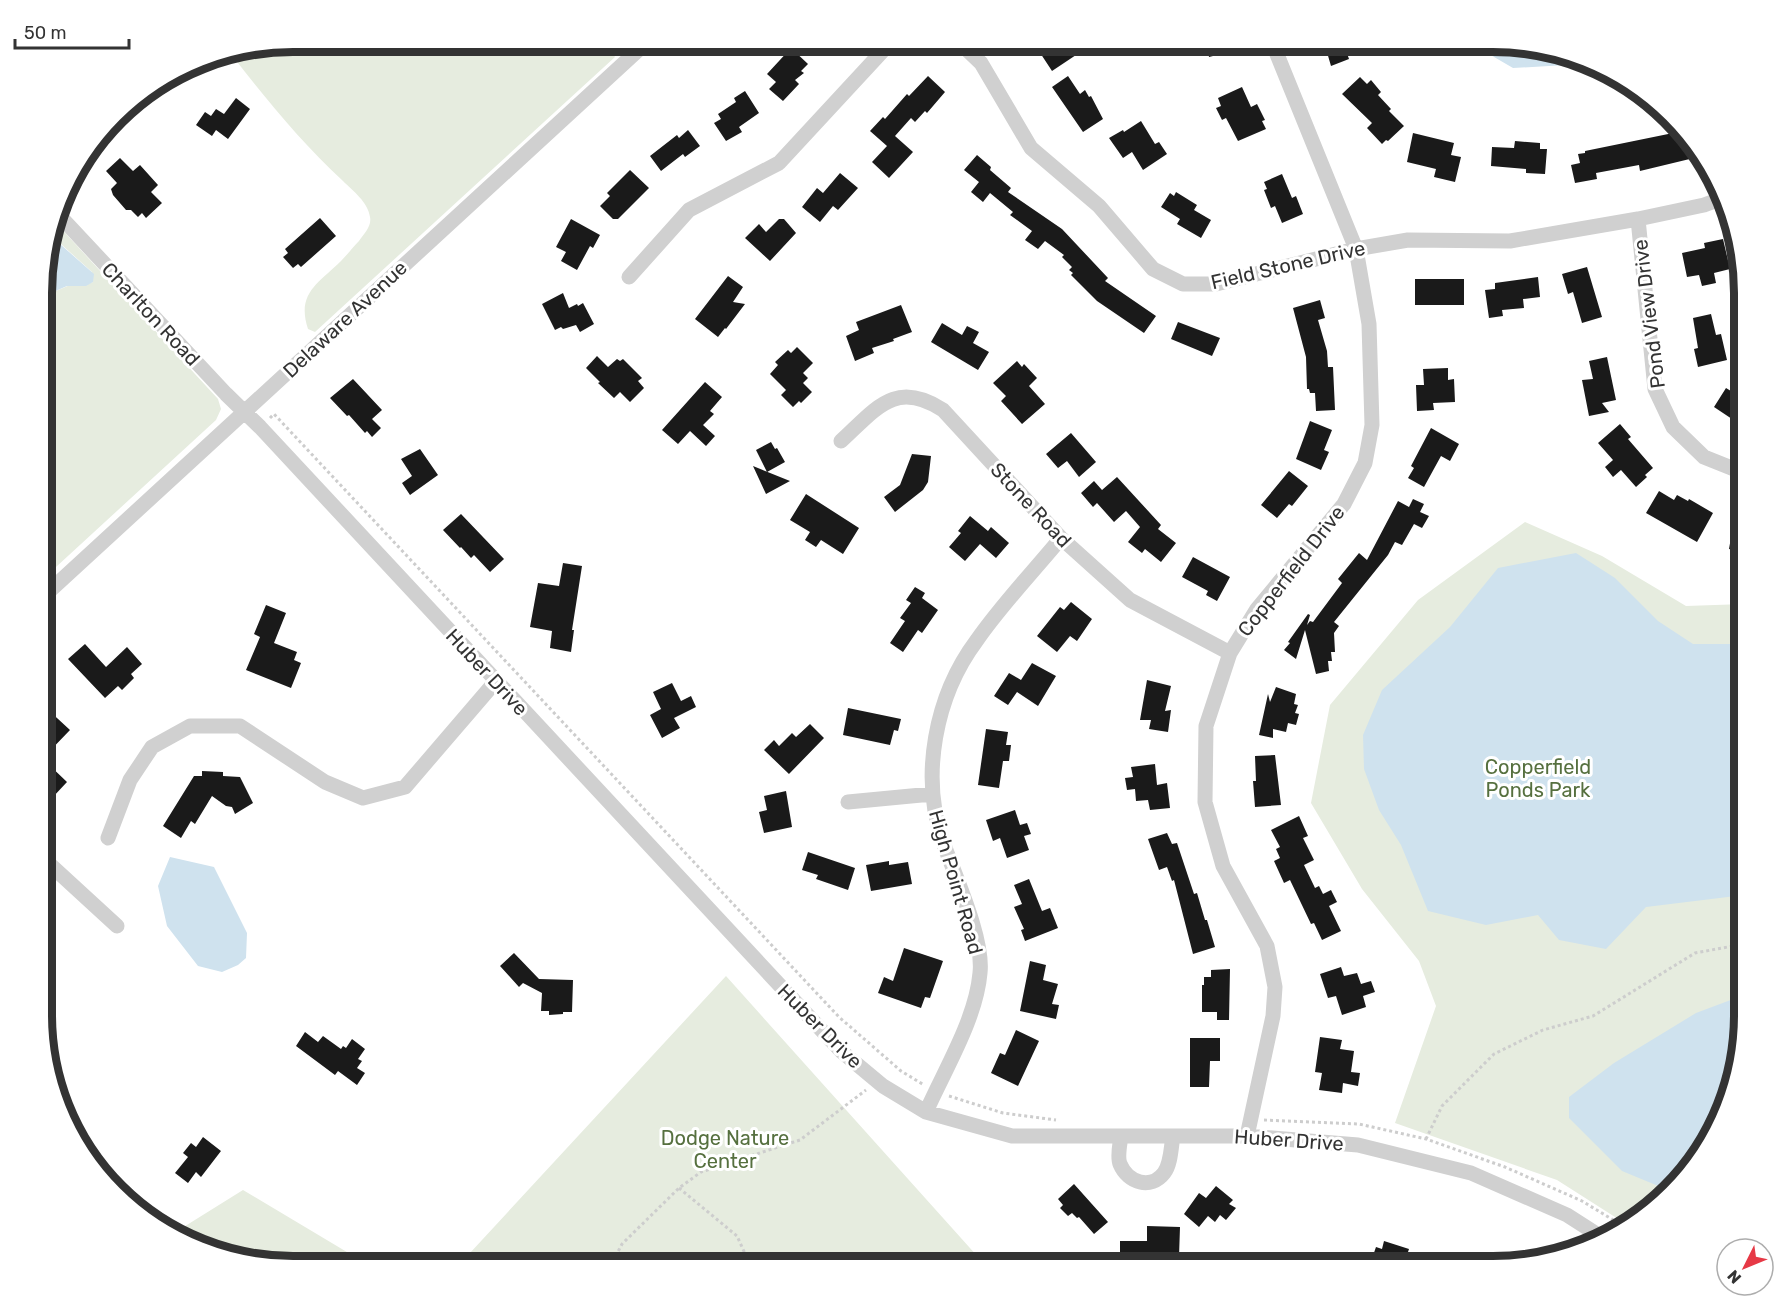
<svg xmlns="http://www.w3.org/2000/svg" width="1787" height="1309" viewBox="0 0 1787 1309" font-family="Rubik,sans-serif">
  <rect width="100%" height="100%" fill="#fff"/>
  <path fill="#e6ecdf" d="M293,42H606L615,57L315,332L308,329C296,293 319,283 341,261C347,255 353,247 359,241C364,234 372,226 370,217C368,202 353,191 343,181C301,142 266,99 231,54Z
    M56,223L218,399L221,409L216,420L44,578V296L70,285L83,286L93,282L92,272L52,236Z
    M1525,522L1602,556L1686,606L1744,604V1032L1726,1112L1693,1169L1626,1224L1557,1180L1395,1123L1436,1006L1419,961L1362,889L1311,803L1330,705L1418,600Z
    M726,976L987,1267H457Z
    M243,1190L372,1267L277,1266L212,1254L174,1233Z"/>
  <path fill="#cfe2ee" d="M1470,43H1510L1578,58L1566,65L1513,68Z
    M51,236L94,274L93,282L86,286H67L44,296V261Z
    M1576,553L1615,578L1658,621L1693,644H1744V895L1646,907L1606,949L1559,940L1538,915L1486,925L1428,911L1401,845L1379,810L1364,769L1363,735L1382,690L1450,627L1498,568Z
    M170,857L214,867L247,933L246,958L238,965L222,972L198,966L167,926L158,886Z
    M1744,995V1032L1726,1112L1693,1169L1668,1190L1622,1171L1569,1118V1097L1614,1063L1696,1013Z"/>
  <path fill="#1a1a1a" d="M1033,42H1068L1076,55L1052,71Z
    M1206,42H1248L1249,47L1209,57Z
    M1324,42H1343L1349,59L1331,66Z
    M791,48L808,64L801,71L804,73L795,80L799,84L783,101L769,89L776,82L767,74Z
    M928,76L945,92L927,113L925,111L915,122L911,118L895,136L913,152L889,178L872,162L887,146L870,131L883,117L885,119L907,94L909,96Z
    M1068,76L1080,94L1085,90L1089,97L1091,96L1103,119L1083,132L1052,87Z
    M1360,77L1367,84L1371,80L1381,92L1378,95L1391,109L1389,111L1404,126L1388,141L1386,140L1382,144L1367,128L1372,123L1342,94Z
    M1242,87L1251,107L1257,104L1265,120L1262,121L1266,129L1238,141L1226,118L1222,120L1216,108L1221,106L1218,98Z
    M745,91L759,113L739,127L742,132L726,141L714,123L721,119L718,114L736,102L734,98Z
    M236,98L250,109L228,139L216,130L212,136L196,125L205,112L211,116L216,109L224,114Z
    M1141,121L1155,144L1159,142L1167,154L1143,170L1132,152L1123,158L1109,138L1123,130L1124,132Z
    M688,130L700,146L685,157L683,154L661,171L650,156L677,135L679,138Z
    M1678,132L1698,157L1640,171L1639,165L1596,173L1597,179L1575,183L1571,165L1580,163L1578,154L1585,153V151Z
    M1413,133L1454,143L1451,155L1461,157L1455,182L1434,177L1436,169L1407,162Z
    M1515,141L1540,143V149H1547L1545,174L1526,173V169L1491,166L1492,147L1514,148Z
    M977,155L991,167L990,170L1011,188L1008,192L1062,229L1108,278L1105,281L1156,316L1144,333L1097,301L1071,275L1073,273L1069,270L1072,267L1062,257L1064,255L1045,241L1038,249L1025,240L1032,231L1010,215L1013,212L990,193L983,202L971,192L979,182L964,170Z
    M120,158L133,171L140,165L158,185L151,192L162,203L146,218L142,213L138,217L131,210H126L113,195L111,189L117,183L106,171Z
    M630,170L649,188L618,219H613L600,206L610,196L607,193Z
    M840,173L858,188L838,210L833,206L820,222L802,207L817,188L823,193Z
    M1282,174L1292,198L1296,196L1303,214L1282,223L1275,206L1271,208L1264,190L1267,189L1264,182Z
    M1176,192L1197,205L1194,210L1211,220L1201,238L1177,224L1180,219L1161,207L1170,193L1174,196Z
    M320,218L336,236L301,267L298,264L293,268L283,257L288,253L285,249Z
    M571,219L600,235L593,248L590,246L577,270L561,261L566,252L556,247Z
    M779,219H784L796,233L770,261L745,238L759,224L766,232Z
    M1723,239L1730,269L1714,273L1716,283L1702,286L1699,275L1687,277L1682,253L1705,248L1704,243Z
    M1587,267L1602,317L1582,323L1573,292L1568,294L1562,274Z
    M728,276L743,287L733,302L745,304L726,329L725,328L718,337L695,319Z
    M1538,277L1540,297L1523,299L1524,308L1502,310L1503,316L1489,318L1485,290L1495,289V283Z
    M1415,279H1464V305H1415Z
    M563,293L569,308L577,304L578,306L583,303L594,324L580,332L576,325L563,329L561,327L555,330L542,304Z
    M1320,300L1325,318L1318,320L1327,351L1328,367H1333L1335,410L1316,411L1315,393H1310L1309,389H1307L1306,357L1293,308Z
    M901,305L912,332L893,339L894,341L872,348L874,353L855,361L846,336L859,330L856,322Z
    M1711,314L1716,335L1721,334L1727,360L1698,367L1694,349L1698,348L1693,318Z
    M1178,322L1220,338L1212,356L1171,339Z
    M942,323L962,335L967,326L979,332L973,343L989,352L978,370L931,342Z
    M797,347L813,363L803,373L808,378L803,383L812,392L801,403L799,401L793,407L781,395L786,390L770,374L778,365L775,362L788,350L791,353Z
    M597,356L608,367L617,359L620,361L623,359L642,378L638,381L644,388L630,402L620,392L614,398L598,383L600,382L586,368Z
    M1607,357L1616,400L1602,403L1609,412L1589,416L1582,380L1593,379L1589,361Z
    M1017,361L1022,367L1024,364L1037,378L1029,386L1045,404L1022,424L1001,401L1006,396L993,383Z
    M1448,368V380L1454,379L1455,402L1433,403L1434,410L1417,411L1416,385H1424L1423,369Z
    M353,379L382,410L372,419L381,428L372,437L367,431L365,433L349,415L347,416L330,398Z
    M705,382L722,397L710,411L714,414L703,425L715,436L706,446L690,431L678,444L662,430Z
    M1726,388L1744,399V427L1714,407Z
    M1310,421L1332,430L1324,450L1329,452L1321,470L1296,459Z
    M1620,424L1631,437L1628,439L1653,468L1645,475L1647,477L1636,487L1621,470L1613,477L1605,467L1613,460L1598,443Z
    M1431,428L1459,444L1450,461L1441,456L1424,487L1408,478L1414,468L1411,466Z
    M1071,433L1096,462L1079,477L1067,461L1058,468L1046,454Z
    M771,442L775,449L777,448L785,462L767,472L756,450Z
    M420,449L438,475L410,495L402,483L412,476L401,459Z
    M912,454L931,456L928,482L923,490L895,512L884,497L900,485Z
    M753,466L790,481L766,494Z
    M1289,471L1308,486L1292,506L1289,504L1277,518L1261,505Z
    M1117,477L1161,525L1158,529L1176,543L1161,562L1145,549L1142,553L1128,542L1140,527L1126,511L1114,522L1097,503L1093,507L1081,493L1094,481L1102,490Z
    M1659,491L1674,500L1677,495L1688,501L1689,499L1713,513L1697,542L1646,513Z
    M806,494L859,528L843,554L821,540L816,547L805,540L810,532L790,520Z
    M1738,498L1744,499V552L1729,549Z
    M1413,499L1424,504L1420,512L1429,516L1422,528L1414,524L1402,545L1395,542L1388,555L1334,622L1339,626L1334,633L1335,652H1331L1332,661H1328L1329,671L1316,674L1305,630L1296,659L1284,650L1290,643L1288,642L1308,614L1310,615L1307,625L1310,621L1313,622L1342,583L1338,579L1359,553L1367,560L1398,501L1409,507Z
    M461,514L504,559L490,572L474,555L471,558L461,547L460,548L443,530Z
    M970,516L988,531L991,527L1009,543L996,558L980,544L965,561L949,547L961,533L958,531Z
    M1193,557L1230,577L1217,601L1206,595L1208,591L1182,577Z
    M563,563L582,566L572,630H574L571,652L550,648L552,631L530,627L538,583L559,586Z
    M915,587L925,593L922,598L938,610L922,633L918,630L903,652L890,643L905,621L900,618L911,603L906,600Z
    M1071,602L1092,619L1077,641L1070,636L1057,652L1037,636L1060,607L1064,610Z
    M266,605L286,613L274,643L297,652L294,660L301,663L291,688L246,670L260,637L254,634Z
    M85,644L106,667L127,647L142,664L131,674L134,678L122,690L118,686L105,698L68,659Z
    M1032,663L1056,676L1038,706L1017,692L1008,705L994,696L1009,673L1021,680Z
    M1147,680L1171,686L1165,711L1171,710L1168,732L1149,729L1151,720H1140Z
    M672,683L681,701L691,696L696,707L674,718L680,728L662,738L650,715L661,709L653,692Z
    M1276,687L1296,694L1294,704L1298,705L1295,713L1299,714L1296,725L1288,723L1286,732L1273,729V738L1259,735L1268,694L1270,702Z
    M44,706L70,730L44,757Z
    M848,708L901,719L898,731L894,730L890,745L843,735Z
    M810,724L824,738L789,774L764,750L774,740L779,746L792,733L796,737Z
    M986,729L1008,732L1006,745H1011L1009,761H1003L999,788L978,785Z
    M1275,755L1281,805L1255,807L1253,781H1256L1255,756Z
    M44,760L67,782L52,798L44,790Z
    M1155,764L1157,785L1167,783L1170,808L1150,810L1148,800L1136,801L1135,789L1127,790L1125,778L1133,777L1131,767Z
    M202,771L223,772V776L240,777L253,803L235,814L232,807L226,806L212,796L195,824L191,821L181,838L163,826L194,776H202Z
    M786,791L792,827L764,833L759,812L767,810L764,796Z
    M1015,810L1020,825L1027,823L1031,834L1024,836L1029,850L1007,858L1000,838L993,841L986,820Z
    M1299,816L1308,836L1303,838L1314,860L1304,865L1315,888L1319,886L1323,894L1331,890L1337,902L1329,906L1341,931L1322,940L1314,923L1311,924L1290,880L1284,883L1274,861L1280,858L1276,849L1280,847L1271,830Z
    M1167,833L1172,844L1177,843L1194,894L1197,893L1205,920H1207L1215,947L1193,954L1174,880L1172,881L1167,867L1159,870L1148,839Z
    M808,852L855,868L848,890L816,879L818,875L802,870Z
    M889,861V865L908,862L912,884L871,891L866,865Z
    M1029,879L1042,911L1050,908L1058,928L1025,941L1021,930L1024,929L1014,907L1022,904L1014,885Z
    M904,948L943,961L930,998L925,997L921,1008L878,993L884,977L893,981Z
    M514,953L539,979L573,980L572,1012H563V1014L549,1015V1011H541L542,993L523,983L519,987L500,966Z
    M1030,961L1046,965L1043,980L1058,984L1052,1004L1059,1005L1056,1019L1020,1011Z
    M1341,967L1344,976L1357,973L1361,984L1371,981L1375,992L1363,996L1366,1007L1342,1015L1336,996L1328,998L1320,974Z
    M1230,969L1229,1020H1217V1012H1202V985H1204V977H1211V970Z
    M1016,1030L1039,1041L1018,1086L991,1073L1000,1053L1005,1055Z
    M305,1032L318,1042L323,1036L341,1049L343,1046L346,1048L352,1039L365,1049L358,1059L362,1061L357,1068L365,1073L357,1085L338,1071L335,1075L296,1046Z
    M1320,1037L1342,1040L1340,1049L1354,1051L1351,1072L1360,1073L1358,1086L1343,1083L1342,1093L1319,1090L1322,1073L1315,1072Z
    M1190,1038H1220V1061H1210L1209,1087H1190Z
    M203,1137L221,1151L201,1177L196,1172L188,1183L175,1173L188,1157L183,1153L191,1143L196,1147Z
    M1074,1184L1108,1222L1094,1234L1079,1217L1077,1218L1072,1213L1068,1216L1060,1208L1063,1205L1058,1199Z
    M1216,1186L1233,1200L1229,1204L1236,1208L1226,1220L1220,1215L1215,1222L1208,1216L1199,1227L1184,1214L1199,1193L1206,1198Z
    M1147,1226L1180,1227L1179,1257H1160V1267H1120V1241H1147Z
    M1384,1241L1409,1249L1403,1267H1369L1376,1247L1382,1249Z"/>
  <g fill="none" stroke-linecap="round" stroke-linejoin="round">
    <path stroke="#cdcdcd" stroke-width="3" stroke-dasharray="3 3" stroke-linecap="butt" d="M270,418L274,414L839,1017L901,1071L924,1085
      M949,1096L1003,1113L1056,1120
      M1264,1120L1359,1124L1426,1139L1505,1167L1582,1201L1623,1226
      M1426,1139L1442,1106L1494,1054L1543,1030L1593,1016L1695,953L1744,944
      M679,1188L737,1236L751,1267
      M610,1267L622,1244L679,1188L701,1172L800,1140L866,1090"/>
    <path stroke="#d0d0d0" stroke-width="15" d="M959,42L981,63L1031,148L1099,206L1153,269L1183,284H1216L1356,249L1408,240L1510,241L1638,219L1704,205L1723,198
      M58,214L226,394L260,427L841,1051L883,1086L926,1112L1012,1136H1247L1358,1145L1471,1173L1567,1215L1606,1240
      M1638,219L1655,389L1673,427L1704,457L1744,473
      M629,277L689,210L779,163L891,42
      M841,441C876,409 895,379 943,410L1061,538L1130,600L1230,653
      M44,596L647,42
      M848,802L932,794
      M108,838L130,780L152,747L190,726H240L325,782L363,798L405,787L496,681
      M44,859L117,926
      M926,1112C945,1069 976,1019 980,973C984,939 955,876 943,842C920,776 935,696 977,640C1002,604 1033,572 1061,538
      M1121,1136C1120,1144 1117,1157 1120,1164C1128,1183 1151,1190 1164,1173C1171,1164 1171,1147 1173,1136
      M1247,1136L1273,1016L1275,987L1267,946L1223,866L1205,802L1206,726L1230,653L1257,609L1344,504L1365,463L1372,425L1369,324L1356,249L1272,42"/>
  </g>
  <g text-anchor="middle" stroke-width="6" stroke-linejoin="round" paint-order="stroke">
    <g font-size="20" fill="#333" stroke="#fff">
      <text transform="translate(1288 265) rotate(-13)" y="7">Field Stone Drive</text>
      <text transform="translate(151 314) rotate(47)" y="7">Charlton Road</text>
      <text transform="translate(1649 314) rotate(-97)" y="7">Pond View Drive</text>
      <text transform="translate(345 319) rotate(-43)" y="7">Delaware Avenue</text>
      <text transform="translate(1031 505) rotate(47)" y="7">Stone Road</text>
      <text transform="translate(1291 571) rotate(-52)" y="7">Copperfield Drive</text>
      <text transform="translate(487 672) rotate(47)" y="7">Huber Drive</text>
      <text transform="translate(956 882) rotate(74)" y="7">High Point Road</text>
      <text transform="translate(820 1026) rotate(45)" y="7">Huber Drive</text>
      <text transform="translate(1289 1140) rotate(4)" y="7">Huber Drive</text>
    </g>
    <g font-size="20" fill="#56703f" stroke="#fff">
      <text x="1538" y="774">Copperfield<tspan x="1538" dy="23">Ponds Park</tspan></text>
      <text x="725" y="1145">Dodge Nature<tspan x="725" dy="23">Center</tspan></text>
    </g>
  </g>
  <path d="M0 0H1787V1309H0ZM293 52H1493A241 241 0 0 1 1734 293V1015A241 241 0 0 1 1493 1256H293A241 241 0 0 1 52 1015V293A241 241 0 0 1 293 52Z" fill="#fff" fill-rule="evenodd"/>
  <path fill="none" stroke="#333" stroke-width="8" d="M293 52H1493A241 241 0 0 1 1734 293V1015A241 241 0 0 1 1493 1256H293A241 241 0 0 1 52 1015V293A241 241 0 0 1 293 52Z"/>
  <g transform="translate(1745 1267) rotate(227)"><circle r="28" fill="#ffffff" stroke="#adadad" stroke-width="1.5"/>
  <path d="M0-4.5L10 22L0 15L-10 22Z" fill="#e63946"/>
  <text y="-9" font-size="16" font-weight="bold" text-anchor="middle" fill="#333333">N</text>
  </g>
  <path d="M15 39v9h114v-9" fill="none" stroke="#333333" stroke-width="3"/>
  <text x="24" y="39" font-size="18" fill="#333333" stroke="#ffffff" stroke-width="4.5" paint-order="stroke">50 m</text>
</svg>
